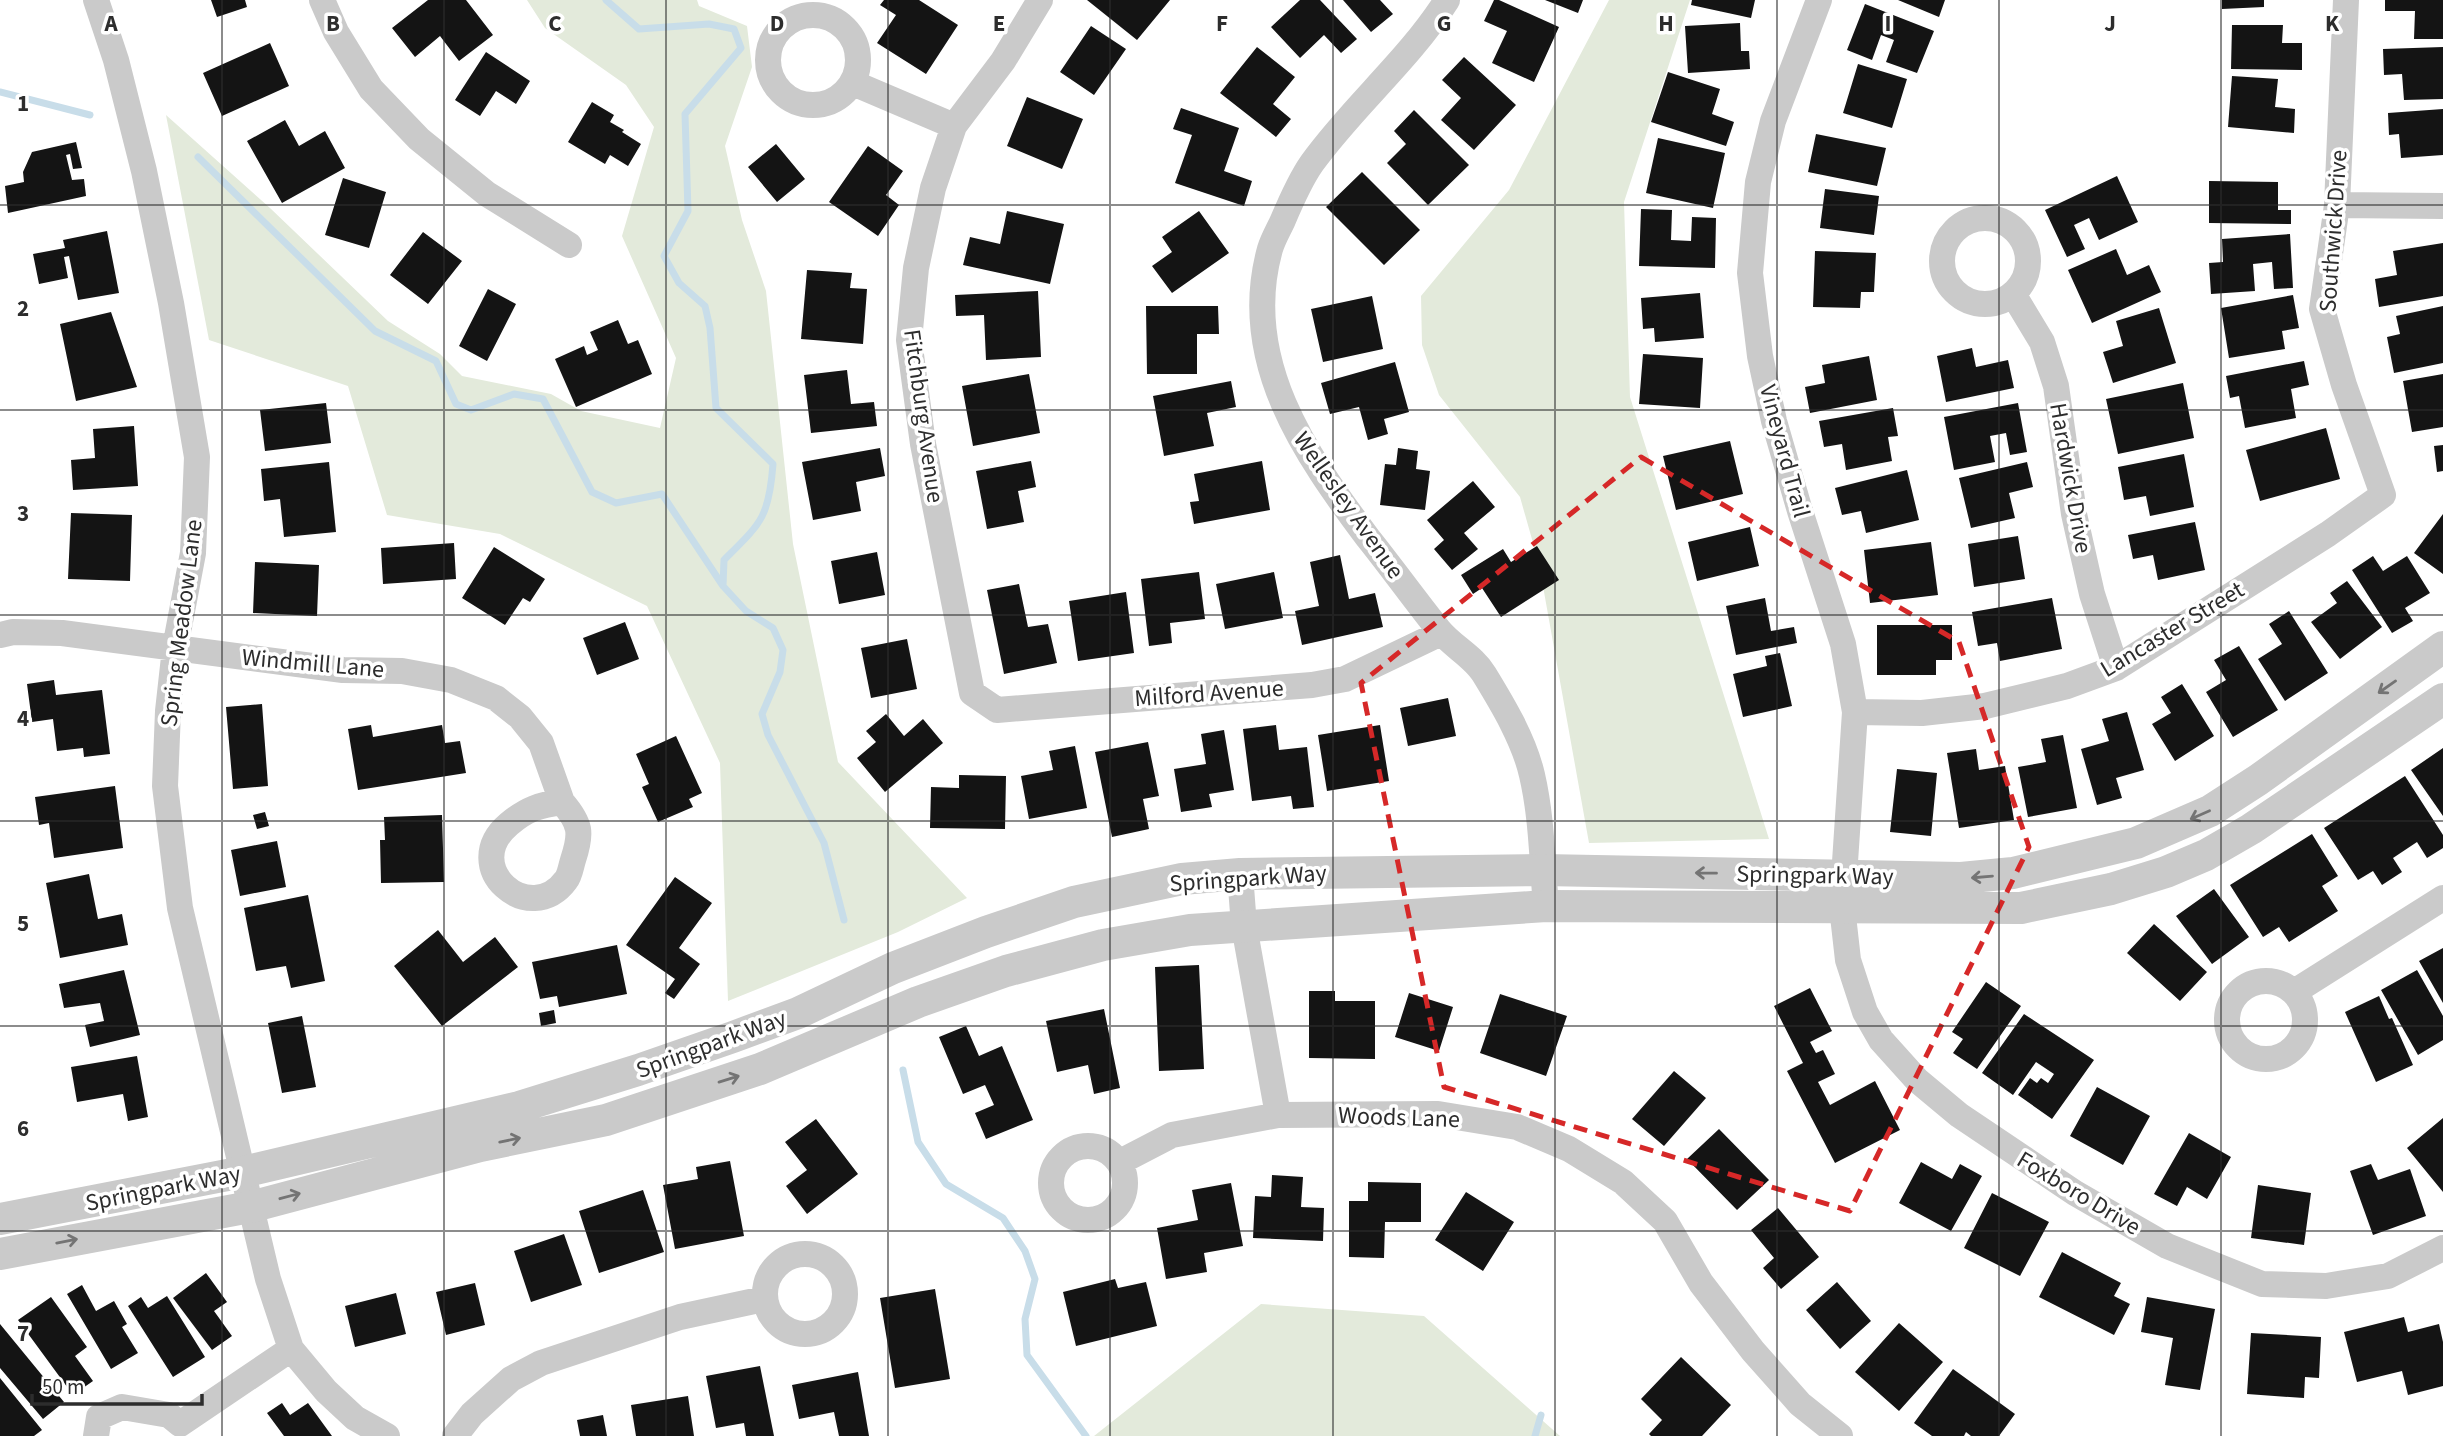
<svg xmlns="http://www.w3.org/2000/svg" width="2443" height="1436" viewBox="0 0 2443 1436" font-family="'Source Sans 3',sans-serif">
  <rect width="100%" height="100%" fill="#fff"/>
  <path fill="#e3eadb" d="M527,0H697L699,6L747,26L752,67L725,146L742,220L766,291L793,544L838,762L967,898L898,932L728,1001L720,763L647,606L500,534L387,515L348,386L209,340L166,115L270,208L388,321L440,354L462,376L551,394L581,411L660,428L676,358L622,236L654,127L626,85L545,28Z
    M1609,0H1690L1624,202L1630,397L1769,839L1589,843L1539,564L1520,497L1439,395L1422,345L1421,296L1509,190Z
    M1261,1304L1424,1316L1560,1436H1094Z"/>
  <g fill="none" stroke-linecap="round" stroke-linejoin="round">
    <path stroke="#c8dde9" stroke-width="7" d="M606,0L639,29L709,24L734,29L741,48L685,114L688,211L664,256L679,283L705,306L710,328L716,408L773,464C769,518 761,523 724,560L723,586L746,611L773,628L783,650L780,672L762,714L768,735L824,843L844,920
      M0,92L90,115
      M198,157L375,331L436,361L456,404L471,410L514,394L543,399L592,492L616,503L662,494L723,586
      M903,1070L918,1142L946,1184L1003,1218L1025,1251L1035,1279L1025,1319L1027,1355L1086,1436
      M1535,1436L1541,1415"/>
  </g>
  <path fill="#141414" d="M211,0H245L247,7L217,17Z
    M428,0H466L493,35L459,61L440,36L415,57L392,28Z
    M884,0H919L958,25L926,74L877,43L896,15L880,5Z
    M1087,0H1170L1137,40Z
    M1300,0H1320L1357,39L1341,53L1324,35L1300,58L1271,27Z
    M1343,0H1380L1393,14L1371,32Z
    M1494,0H1499L1559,27L1534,82L1492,63L1507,31L1484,21Z
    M1545,0H1583L1578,13Z
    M1692,0H1755L1751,18L1691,5Z
    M1898,0H1945L1939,17Z
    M2222,0H2264V7L2222,9Z
    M2385,0H2443V39H2414L2415,11H2385Z
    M1865,4L1934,31L1917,73L1886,62L1894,40L1881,35L1872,60L1847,50Z
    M1740,23L1741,51H1749L1750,69L1688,73L1685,26Z
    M2232,25H2283L2282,43H2302V70L2231,69Z
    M1091,26L1126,49L1094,95L1060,72Z
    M270,43L289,86L222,116L203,73Z
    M1257,47L1295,77L1273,104L1291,119L1276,137L1220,93Z
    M2443,47V99L2404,100L2402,74L2384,75L2383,49Z
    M486,52L530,81L516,104L496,91L480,116L455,100Z
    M1464,57L1516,105L1474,150L1441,120L1461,98L1442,80Z
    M1858,64L1907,79L1892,128L1843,113Z
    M1668,72L1720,89L1712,114L1734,122L1726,146L1651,122Z
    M2232,76L2278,79L2275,107L2295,109L2294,133L2228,127Z
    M1027,97L1083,119L1062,169L1007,146Z
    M592,102L614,115L610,122L624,130L622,132L641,144L628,166L610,155L605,164L568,142Z
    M1181,108L1239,128L1224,171L1252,181L1244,206L1175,183L1192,135L1173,129Z
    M2443,109V155L2401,158L2399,134L2389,135L2388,113Z
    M1414,110L1469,165L1428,205L1387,163L1406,144L1394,131Z
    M285,120L299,146L325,131L345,168L282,203L247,141Z
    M1816,134L1886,148L1877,186L1808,172Z
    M1658,138L1725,153L1713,208L1646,193Z
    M76,142L82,168L73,169L70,154L66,155L72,180L84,179L86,196L8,213L5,186L24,182L23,172L32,152Z
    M776,144L805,179L777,202L748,167Z
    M868,146L903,171L886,195L899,205L878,236L829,202Z
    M1362,172L1420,230L1384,265L1326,207Z
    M2117,176L2138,222L2099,240L2089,218L2074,225L2085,249L2067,257L2045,210Z
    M343,178L386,192L369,248L325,235Z
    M2209,181L2278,182V210H2291V224L2209,223Z
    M1825,189L1879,196L1874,235L1820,228Z
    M1641,209L1672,210L1671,240L1691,241L1692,217L1716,218L1715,268L1639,266Z
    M1007,211L1064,224L1050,284L963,265L970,237L1000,244Z
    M1199,211L1229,253L1172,293L1152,266L1172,252L1162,237Z
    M107,231L119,293L78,300L69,256L64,257L68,278L39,284L33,254L65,248L63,240Z
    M423,232L462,261L428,304L390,275Z
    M2290,234L2293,288L2274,289L2272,262L2253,264L2255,291L2211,294L2209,263L2223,262L2222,239Z
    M2443,243V296L2379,307L2375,279L2397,275L2393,251Z
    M2116,249L2127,275L2149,265L2161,292L2092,323L2068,270Z
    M1815,251L1876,253L1874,292H1861L1860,308L1813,307Z
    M807,270L852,273L850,288L867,289L863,344L801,339Z
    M488,289L516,304L487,361L459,346Z
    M1038,291L1041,357L986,360L984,315L956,316L955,295Z
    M1700,293L1704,338L1655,342L1654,328L1643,329L1641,298Z
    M2293,295L2299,328L2282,331L2285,349L2229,358L2221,308Z
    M1372,296L1383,349L1323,362L1311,309Z
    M1146,306H1218L1219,334H1197V374H1147Z
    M2443,306V363L2394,373L2387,337L2400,334L2396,316Z
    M2159,308L2176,363L2113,383L2103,352L2123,346L2116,321Z
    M111,312L137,387L76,401L60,324Z
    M618,320L628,344L638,340L652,374L576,407L555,359L584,346L587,355L598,350L590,332Z
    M1972,348L1976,367L2008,360L2014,388L1946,402L1937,356Z
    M1643,354L1703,358L1700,408L1639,404Z
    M1869,356L1877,400L1810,413L1805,387L1825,383L1822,365Z
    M2304,361L2309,385L2291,389L2296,418L2245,428L2239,396L2230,398L2226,376Z
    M1395,362L1409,412L1384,419L1388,434L1368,440L1359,407L1330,414L1321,383Z
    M847,370L851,404L874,402L877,426L811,433L804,375Z
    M1029,374L1040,433L973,446L962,386Z
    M2443,374V427L2412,432L2403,381Z
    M1231,381L1236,407L1207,413L1214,446L1164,456L1153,396Z
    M2183,383L2194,438L2118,454L2106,399Z
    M326,403L331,443L265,451L260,410Z
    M2018,403L2027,452L2010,455L2006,433L1990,436L1995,462L1954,470L1944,417Z
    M1893,408L1898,436L1888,437L1892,461L1846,470L1842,444L1824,447L1819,421Z
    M134,426L138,486L73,490L71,460L95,458L93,429Z
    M2326,428L2340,479L2260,501L2246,450Z
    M1730,441L1743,494L1676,510L1663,456Z
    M2443,445V471L2437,472L2434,446Z
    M880,448L885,476L856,482L861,511L813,520L802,462Z
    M1398,448L1418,451L1416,469L1430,471L1425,510L1380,505L1385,464L1396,465Z
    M2184,454L2194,507L2150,516L2146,496L2124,500L2118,467Z
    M1031,461L1036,487L1018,491L1024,522L987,529L976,471Z
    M1262,461L1270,510L1194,524L1190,502L1199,501L1194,474Z
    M329,462L336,532L284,537L280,499L264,501L261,469Z
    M2027,462L2033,487L2009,493L2015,518L1971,528L1959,478Z
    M1907,470L1919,520L1866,533L1861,511L1842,515L1835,488Z
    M1473,481L1495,507L1464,533L1478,549L1452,570L1434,549L1444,540L1427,520Z
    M71,513L132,515L130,581L68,579Z
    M2443,514V574L2414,553Z
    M2195,522L2205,570L2158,580L2153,555L2133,559L2128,535Z
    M1750,527L1759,566L1697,581L1688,542Z
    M2018,536L2025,579L1974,587L1968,544Z
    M1931,542L1938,595L1870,603L1864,550Z
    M454,543L456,579L383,584L381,548Z
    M1537,546L1559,580L1501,617L1482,588L1473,594L1461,575L1503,549L1511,562Z
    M494,547L545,579L530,602L523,598L505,625L462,598Z
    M877,552L885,595L839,604L831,561Z
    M1340,555L1349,599L1375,593L1383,627L1302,645L1295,611L1319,606L1310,562Z
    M2373,556L2383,571L2407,556L2430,593L2405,608L2413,621L2392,633L2352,570Z
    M255,562L319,565L317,616L253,613Z
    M1199,572L1205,619L1170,623L1172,643L1149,646L1141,579Z
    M1274,572L1283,618L1225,629L1216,584Z
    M2347,581L2382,627L2340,659L2311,622L2337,603L2330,593Z
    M1019,584L1028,627L1048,624L1057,663L1004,674L987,590Z
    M1126,592L1134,653L1078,661L1069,601Z
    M1765,598L1771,631L1794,627L1797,643L1736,655L1726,606Z
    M2052,598L2062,649L2000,661L1997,643L1978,646L1972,612Z
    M2289,611L2328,673L2285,701L2258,659L2282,644L2269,624Z
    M625,622L639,659L597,675L583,638Z
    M1877,625H1952V660H1936V675H1877Z
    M907,639L917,689L871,698L861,648Z
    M2239,646L2278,710L2233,737L2206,692L2226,680L2214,660Z
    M1780,653L1792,706L1743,717L1733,674L1767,666L1765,656Z
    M54,680L56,695L102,690L110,754L84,757L83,748L57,751L53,719L32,722L27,684Z
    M2182,684L2214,736L2175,761L2152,724L2171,713L2161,697Z
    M1448,698L1456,736L1408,746L1400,708Z
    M262,704L268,786L233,789L226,707Z
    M2127,712L2144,770L2116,778L2122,798L2097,805L2081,749L2109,741L2102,719Z
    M886,714L904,736L923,719L943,743L885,792L857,758L876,742L866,731Z
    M371,725L373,737L442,725L445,743L460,741L466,773L358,790L348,729Z
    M1276,725L1279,750L1307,747L1314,807L1293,809L1291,796L1252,801L1243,729Z
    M1380,725L1389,781L1327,791L1318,735Z
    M1224,730L1234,790L1209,794L1212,807L1181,812L1174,769L1206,764L1201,734Z
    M2063,735L2077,808L2028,817L2018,767L2046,762L2041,739Z
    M676,736L702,793L689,799L693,807L658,822L642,787L649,784L636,754Z
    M1148,742L1159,796L1143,799L1149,829L1112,837L1095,752Z
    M1075,746L1087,808L1029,819L1021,776L1053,770L1049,751Z
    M2443,748V816L2411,770Z
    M1976,749L1979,770L2005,766L2014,820L1959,828L1947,753Z
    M1897,769L1937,773L1931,836L1890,832Z
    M959,775L1006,776L1005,829L930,828L931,787L959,788Z
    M2405,776L2443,835V848L2427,858L2417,842L2393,858L2402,872L2382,885L2373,871L2358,880L2324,828Z
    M115,786L123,848L54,858L49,823L39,825L35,797Z
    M265,812L269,826L257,829L253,815Z
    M442,815L444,882L381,883L380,840H385L384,817Z
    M2312,834L2338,876L2322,886L2338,911L2289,942L2279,927L2263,937L2230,885Z
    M277,841L286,887L240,896L231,850Z
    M89,874L98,919L122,914L128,945L60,958L46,883Z
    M675,877L712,903L679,948L700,964L674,999L665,993L675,979L626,945Z
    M2214,889L2249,937L2212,964L2176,916Z
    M308,895L325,981L291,988L286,966L256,971L244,908Z
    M2154,924L2207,972L2180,1001L2127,953Z
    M438,930L463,962L495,937L518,967L442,1026L394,966Z
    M617,945L627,994L559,1007L557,996L540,999L532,962Z
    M2443,948V1003L2419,961Z
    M1199,965L1204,1069L1159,1071L1155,967Z
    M124,970L140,1035L90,1047L85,1025L104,1021L100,1003L64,1008L59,984Z
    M2417,970L2443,1016V1040L2418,1055L2381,990Z
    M1986,982L2021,1006L1977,1069L1953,1053L1963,1039L1952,1032Z
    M1810,988L1832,1031L1810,1042L1816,1053L1823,1050L1835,1074L1818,1082L1830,1105L1875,1081L1900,1130L1835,1163L1787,1071L1803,1063L1774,1006Z
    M1309,991H1335V1001H1375V1059L1309,1058Z
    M1409,993L1453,1007L1439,1051L1395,1037Z
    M1500,994L1567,1016L1546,1076L1480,1053Z
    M2379,996L2389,1019L2392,1018L2413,1065L2376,1082L2345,1012Z
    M1104,1009L1120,1088L1094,1094L1088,1065L1057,1072L1046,1021Z
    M554,1010L556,1023L541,1026L539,1013Z
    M2024,1014L2094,1060L2052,1119L2018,1095L2030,1078L2037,1083L2041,1078L2048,1083L2054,1074L2036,1062L2013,1095L1982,1073Z
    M302,1016L316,1087L282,1093L268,1023Z
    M966,1026L979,1056L1002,1046L1033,1120L986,1139L975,1113L994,1105L985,1085L963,1094L939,1037Z
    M137,1056L148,1117L128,1121L123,1094L77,1102L71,1067Z
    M1674,1071L1706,1098L1664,1146L1632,1119Z
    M2097,1087L2150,1116L2123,1165L2070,1136Z
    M2443,1118V1192L2407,1148Z
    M816,1119L858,1174L807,1214L786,1186L807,1170L785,1142Z
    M1719,1129L1769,1180L1737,1210L1687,1159Z
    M2189,1133L2231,1157L2207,1199L2187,1187L2177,1206L2154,1194Z
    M730,1161L744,1236L675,1249L663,1185L698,1179L696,1167Z
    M1921,1162L1952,1179L1960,1164L1982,1176L1951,1231L1899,1203Z
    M2371,1164L2378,1180L2410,1169L2426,1216L2373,1235L2350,1171Z
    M1272,1175L1303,1177L1301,1207L1324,1208L1323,1241L1253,1238L1255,1196L1271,1197Z
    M1368,1182L1421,1183V1222H1385L1384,1258L1349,1257V1201H1368Z
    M1231,1183L1243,1246L1204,1253L1207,1272L1166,1279L1157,1228L1198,1220L1192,1190Z
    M2258,1185L2311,1193L2304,1245L2251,1238Z
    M643,1190L664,1252L599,1273L579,1211Z
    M1466,1192L1514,1222L1483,1271L1435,1240Z
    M1992,1193L2049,1222L2020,1276L1964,1248Z
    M1778,1208L1819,1257L1781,1289L1763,1268L1774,1258L1751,1230Z
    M564,1234L582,1285L531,1302L514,1251Z
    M2062,1252L2121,1283L2114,1296L2130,1304L2114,1335L2039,1297Z
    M206,1273L227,1302L214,1311L232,1336L212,1350L173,1298Z
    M1115,1279L1118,1288L1146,1282L1157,1326L1076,1346L1063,1292Z
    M1837,1282L1871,1321L1840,1349L1806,1310Z
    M475,1283L485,1325L446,1335L436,1292Z
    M82,1285L96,1311L114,1301L127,1324L122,1327L138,1353L111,1369L67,1294Z
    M935,1289L950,1379L895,1388L880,1298Z
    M396,1293L406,1334L355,1347L345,1306Z
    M167,1296L205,1357L173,1377L128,1306L141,1297L148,1308Z
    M51,1297L87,1347L75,1356L93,1381L73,1395L18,1320Z
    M2147,1297L2215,1309L2200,1390L2165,1385L2173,1338L2141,1332Z
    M2404,1317L2408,1332L2439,1324L2443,1342V1386L2408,1395L2402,1371L2357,1382L2344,1332Z
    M1899,1323L1943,1362L1899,1411L1855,1372Z
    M0,1324L64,1402L43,1419L0,1368Z
    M2251,1333L2321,1337L2319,1378L2305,1377L2304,1398L2247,1394Z
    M1681,1357L1731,1405L1702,1436H1651L1649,1434L1662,1420L1641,1399Z
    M760,1366L774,1436H746L744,1423L716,1428L706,1376Z
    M1953,1369L2015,1414L1999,1436H1971L1966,1432L1964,1436H1932L1914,1423Z
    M858,1372L869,1436H839L834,1412L799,1419L792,1385Z
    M0,1378L42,1430L34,1436H0Z
    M688,1396L694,1436H636L631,1405Z
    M282,1403L290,1415L308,1403L332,1436H284L267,1413Z
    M603,1415L607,1436H580L577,1420Z"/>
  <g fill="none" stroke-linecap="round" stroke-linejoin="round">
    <path stroke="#cacaca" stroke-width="26" d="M96,0L116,60L144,171L171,303L197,457L193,553L175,648L168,711L165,786L180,908L268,1279L291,1349L326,1391L355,1418L387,1436
      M322,0L336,32L371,89L419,139L487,194L569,245
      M1040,0L1003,61L954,126L933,188L916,268L909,340L923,444L972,693L997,710L1312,685L1345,679L1441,633
      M1447,0C1409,60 1353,106 1312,163C1300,180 1291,201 1283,220C1279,229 1273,239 1270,249C1239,360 1305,454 1368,538C1392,568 1415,600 1439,630C1452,646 1474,657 1484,674C1503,705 1524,740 1532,775C1542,818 1542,862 1546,906
      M1819,0L1773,121L1758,182L1750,273L1760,356L1774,421L1800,511L1843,644L1855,712L1842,907L1848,960L1865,1012L1881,1040L1917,1080L1959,1115L2075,1193L2167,1246L2262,1284L2326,1286L2388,1276L2443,1248
      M768 60a45 45 0 1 1 90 0a45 45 0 1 1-90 0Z
      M853,83L954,126
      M2337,205L2443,206
      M1942 261a43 43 0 1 1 86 0a43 43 0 1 1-86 0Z
      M2013,294L2042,342L2056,386L2074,514L2092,594L2116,668
      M0,635L13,632L62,633L343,670L402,671L451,680L496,698L520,717L541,743L562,802
      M1855,712L1922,713L1985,706L2067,686L2116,668L2328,534L2383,495L2344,385L2322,309L2337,205L2346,0
      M562,802C581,824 582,833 573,860C571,866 570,875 566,880C530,929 458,867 509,824C527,809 539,805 562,802Z
      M1240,874L1244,926L1278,1115
      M2227 1020a39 39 0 1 1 78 0a39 39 0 1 1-78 0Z
      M2294,992L2443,898
      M1051 1183a37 37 0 1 1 74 0a37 37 0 1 1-74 0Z
      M1120,1162L1172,1135L1278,1115L1438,1114L1517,1127L1569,1149L1623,1182L1665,1221L1701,1283L1753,1351L1800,1404L1840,1436
      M765 1294a40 40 0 1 1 80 0a40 40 0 1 1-80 0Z
      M180,1424L291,1349
      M96,1436L99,1417L122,1407L169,1415L180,1424
      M455,1436L472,1414L511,1379L541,1363L680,1317L764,1299"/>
    <path stroke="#cacaca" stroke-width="32" d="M0,1219L243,1172L519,1107L638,1070L733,1037L798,1013L893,968L986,932L1074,902L1182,879L1240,874L1543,870L1961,878L2013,873L2136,843L2210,811L2258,780L2443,647
      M0,1254L250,1207L480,1146L606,1120L760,1069L918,1002L1006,971L1103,945L1190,930L1546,906L2021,908L2111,889L2166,872L2206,855L2251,829L2443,699"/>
  </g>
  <defs><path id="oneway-shaft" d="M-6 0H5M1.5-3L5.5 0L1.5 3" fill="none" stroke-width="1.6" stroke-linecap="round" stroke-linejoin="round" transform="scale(1.75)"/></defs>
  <g stroke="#747474">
    <use href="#oneway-shaft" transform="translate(2387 687) rotate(145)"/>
    <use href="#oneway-shaft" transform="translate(2200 815) rotate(156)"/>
    <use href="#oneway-shaft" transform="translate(1706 873) rotate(-179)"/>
    <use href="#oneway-shaft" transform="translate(1982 877) rotate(175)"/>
    <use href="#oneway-shaft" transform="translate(729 1079) rotate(-17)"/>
    <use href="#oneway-shaft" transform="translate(510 1140) rotate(-12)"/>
    <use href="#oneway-shaft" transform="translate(290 1196) rotate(-15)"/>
    <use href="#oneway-shaft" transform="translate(67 1241) rotate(-11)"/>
  </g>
  <path fill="none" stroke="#d62828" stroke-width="5" stroke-dasharray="14 9" stroke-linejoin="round" d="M1641,457L1959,642L2029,847L1850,1211L1444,1087L1361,683Z"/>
  <path fill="none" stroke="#2d2d2d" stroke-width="2" stroke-opacity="0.55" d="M222,0V1436M444,0V1436M666,0V1436M888,0V1436M1110,0V1436M1333,0V1436M1555,0V1436M1777,0V1436M1999,0V1436M2221,0V1436M0,205H2443M0,410H2443M0,615H2443M0,821H2443M0,1026H2443M0,1231H2443"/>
  <g text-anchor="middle" stroke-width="7" stroke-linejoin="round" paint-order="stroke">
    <g font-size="24" fill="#2d2d2d" stroke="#fff">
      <text transform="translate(2333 231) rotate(-86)" y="8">Southwick Drive</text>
      <text transform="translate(924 416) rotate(82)" y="8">Fitchburg Avenue</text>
      <text transform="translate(1785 451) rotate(75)" y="8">Vineyard Trail</text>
      <text transform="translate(2071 478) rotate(80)" y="8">Hardwick Drive</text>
      <text transform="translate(1349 505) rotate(55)" y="8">Wellesley Avenue</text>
      <text transform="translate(181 623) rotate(-83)" y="8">Spring Meadow Lane</text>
      <text transform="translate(2172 629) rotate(-31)" y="8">Lancaster Street</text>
      <text transform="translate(313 663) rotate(5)" y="8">Windmill Lane</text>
      <text transform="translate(1209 693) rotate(-4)" y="8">Milford Avenue</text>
      <text transform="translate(1815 875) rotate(1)" y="8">Springpark Way</text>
      <text transform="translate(1248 878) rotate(-4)" y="8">Springpark Way</text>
      <text transform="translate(711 1044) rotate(-20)" y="8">Springpark Way</text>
      <text transform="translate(1399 1117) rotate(2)" y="8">Woods Lane</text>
      <text transform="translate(163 1188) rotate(-11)" y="8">Springpark Way</text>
      <text transform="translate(2079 1193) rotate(31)" y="8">Foxboro Drive</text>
    </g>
  </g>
  <g font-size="23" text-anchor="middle" font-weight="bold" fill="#2d2d2d" stroke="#fff" stroke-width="7" stroke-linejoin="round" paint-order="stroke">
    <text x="111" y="31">A</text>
    <text x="333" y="31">B</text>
    <text x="555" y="31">C</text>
    <text x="777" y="31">D</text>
    <text x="999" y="31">E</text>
    <text x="1222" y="31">F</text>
    <text x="1444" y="31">G</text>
    <text x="1666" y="31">H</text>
    <text x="1888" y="31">I</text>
    <text x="2110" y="31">J</text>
    <text x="2332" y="31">K</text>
    <text x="23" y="111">1</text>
    <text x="23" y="316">2</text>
    <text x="23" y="521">3</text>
    <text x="23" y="726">4</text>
    <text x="23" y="931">5</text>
    <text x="23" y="1136">6</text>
    <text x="23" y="1341">7</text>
  </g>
  <path d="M32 1394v10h170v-10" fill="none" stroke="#2d2d2d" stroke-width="3.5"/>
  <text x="42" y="1394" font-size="21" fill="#2d2d2d" stroke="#ffffff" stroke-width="5" paint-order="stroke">50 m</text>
</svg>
